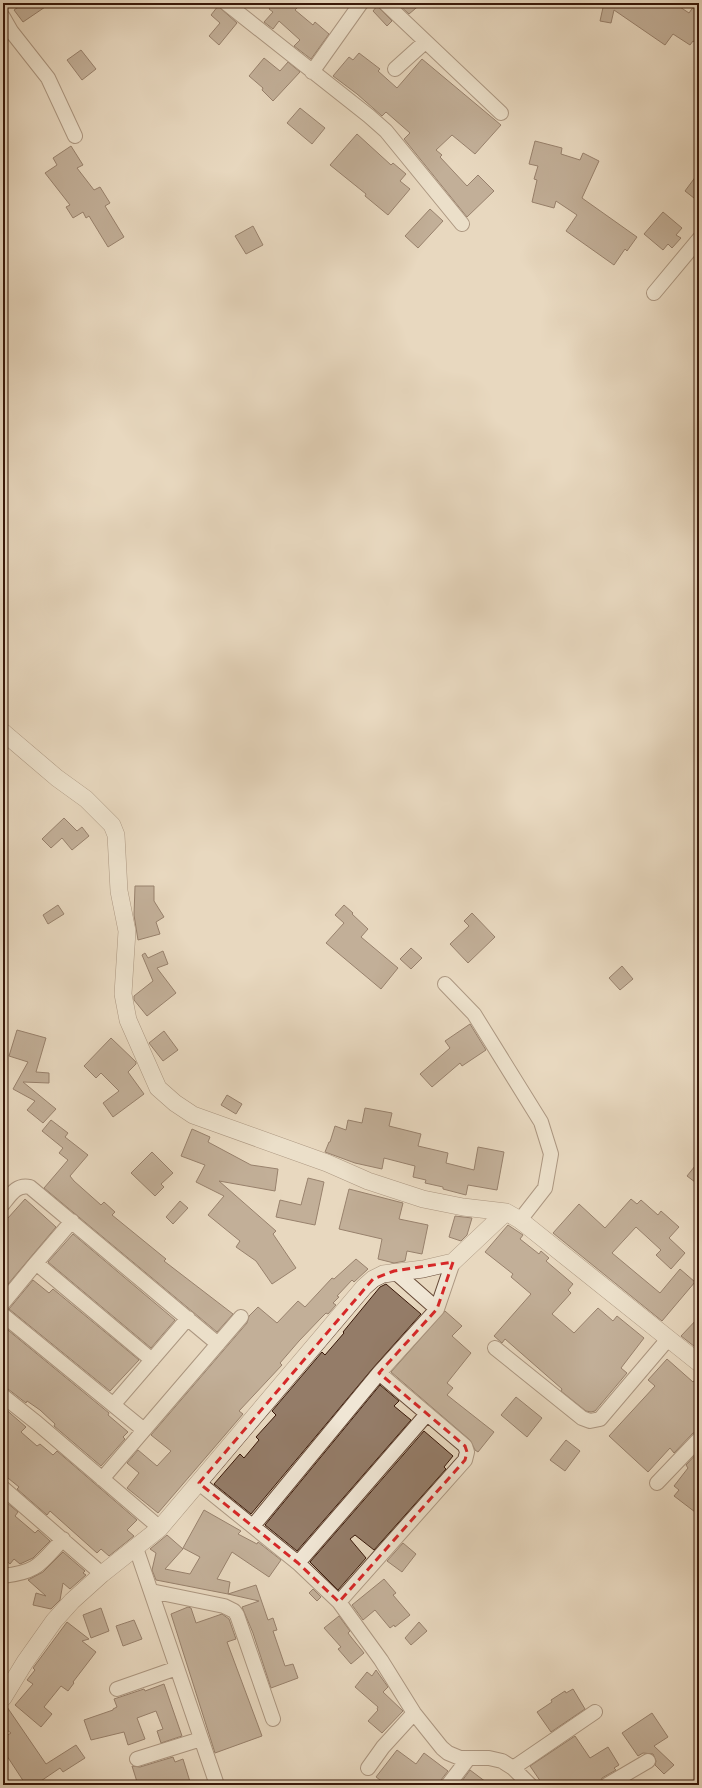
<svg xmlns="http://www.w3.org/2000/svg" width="702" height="1788" viewBox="0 0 702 1788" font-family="'Libre Caslon Text',serif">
  <rect width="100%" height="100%" fill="#e8d8bf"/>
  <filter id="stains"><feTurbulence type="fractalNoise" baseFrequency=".005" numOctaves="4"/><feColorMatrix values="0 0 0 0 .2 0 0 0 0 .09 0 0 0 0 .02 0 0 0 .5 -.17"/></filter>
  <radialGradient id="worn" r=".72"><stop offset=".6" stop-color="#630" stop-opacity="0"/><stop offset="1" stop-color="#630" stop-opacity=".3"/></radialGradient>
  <path fill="#947c68" stroke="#391809" d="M24,3H51L23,22L14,10Z
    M274,3H291L297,8L295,10L313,25L315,22L329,34L311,59L294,46L300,40L279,21L273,29L264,22L273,12L269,9Z
    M397,3H422L409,14Z
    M604,3H674L689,13L696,3H699V45L693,41L690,45L673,34L665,45L614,10L611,23L600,21Z
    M218,6L237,23L219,45L209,36L220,23L211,15Z
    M377,6L392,21L387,26L373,11Z
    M81,50L96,69L82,80L67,60Z
    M359,53L380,69L378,71L397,88L422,59L501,125L475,154L452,135L436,150L442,155L440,157L467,186L478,175L494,191L467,217L404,139L410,133L386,112L382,116L357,94L333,76L349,57L353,60Z
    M264,58L280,71L288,62L300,72L273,101L262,90L263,88L249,76Z
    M300,108L325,128L312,144L287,123Z
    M357,134L391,165L393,163L406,174L400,181L410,189L388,215L365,196L366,194L330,165Z
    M535,141L562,148L561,154L580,160L583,153L599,161L582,198L637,237L627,251L625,249L614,265L566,231L577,215L556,201L554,208L532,202L537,180L534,179L538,166L529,164Z
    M71,146L83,165L77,168L94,190L100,187L110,203L105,206L124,237L108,247L89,216L86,218L83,212L73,218L66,207L70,205L45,173L57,165L53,158Z
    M699,172V202L685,191Z
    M430,209L443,221L418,248L405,236Z
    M663,212L682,228L676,235L681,238L672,248L668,244L663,250L644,234Z
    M253,226L263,245L246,254L235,236Z
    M64,818L77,831L82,827L89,836L72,850L62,838L51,848L42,839Z
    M135,886H154V901L164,917L156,922L160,934L138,940L134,915Z
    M58,905L64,914L48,924L43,915Z
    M344,905L353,913L352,914L368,929L361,937L398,968L381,989L326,943L344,923L335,915Z
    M472,913L495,937L468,963L450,944L469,926L464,921Z
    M411,948L422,958L411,969L400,959Z
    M163,951L168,964L157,968L176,993L147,1016L134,1000V996L153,981L142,955L145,953L148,958Z
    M622,966L633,979L620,990L609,978Z
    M470,1024L486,1050L462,1066L460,1063L432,1087L420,1074L450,1048L445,1041Z
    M17,1030L46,1038L36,1072L49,1073V1083L23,1082L56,1109L43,1123L27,1110L35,1101L13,1089L28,1062L9,1056Z
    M164,1031L178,1050L163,1061L149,1043Z
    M111,1038L136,1062V1064L128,1072L144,1094L113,1117L103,1103L119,1091L101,1073L96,1078L84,1066Z
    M227,1095L242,1104L236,1114L221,1105Z
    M365,1108L392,1113L389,1126L421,1134L418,1146L448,1153L446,1163L474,1170L478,1147L504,1152L497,1190L468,1185L466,1195L443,1189V1187L425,1183L426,1180L413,1177L415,1166L384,1158L382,1169L355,1163L325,1152L329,1142H330L335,1126L346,1130L348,1120L362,1123Z
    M51,1120L68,1133L65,1137L88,1155L70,1176L74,1181L101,1205L104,1202L115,1212L112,1215L166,1259L164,1261L233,1314L217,1332L44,1188L68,1160L59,1153L63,1148L42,1131Z
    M192,1129L210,1137L208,1142L251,1165L278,1169L275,1191L219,1181L276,1231L273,1234L296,1268L272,1284L256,1261L236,1247L240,1241L208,1215L224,1196L196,1182L205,1165L181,1156Z
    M152,1152L173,1173L161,1184L164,1187L155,1196L131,1173Z
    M699,1161V1185L687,1176Z
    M308,1178L324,1182L315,1225L276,1217L280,1200L301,1205Z
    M349,1189L403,1203L399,1219L428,1225L422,1254L407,1251L405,1261L394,1263L378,1259L382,1239L339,1229Z
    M25,1199L56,1227L3,1290V1214L8,1218Z
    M631,1199L637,1204L641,1200L658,1215L661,1211L679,1227L669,1238L685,1253L671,1269L656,1255L661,1250L636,1227L612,1253L660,1293L680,1269L695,1282L662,1321L553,1233L579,1204L605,1228Z
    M180,1201L188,1208L173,1224L166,1217Z
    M455,1216L472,1218L467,1235L461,1241L449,1237Z
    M508,1225L523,1235L520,1239L539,1254L541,1251L549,1258L546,1261L573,1284L568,1290L571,1293L552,1314L574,1333L598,1308L613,1321L617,1316L644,1338L621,1368L627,1373L595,1411L591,1412L586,1411L561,1391L562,1389L505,1339L502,1343L494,1336L531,1294L511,1277L513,1274L485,1252Z
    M73,1234L175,1320L151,1348L48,1262Z
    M356,1259L368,1269L354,1282L352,1280L337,1296L339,1297L333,1303L336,1305L328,1314L326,1313L321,1318L299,1341L280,1363L282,1365L239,1411L243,1414L158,1513L127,1488L139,1473L127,1463L138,1450L157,1466L171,1451L151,1435L247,1323L249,1316L258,1307L277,1323L298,1301L305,1307L332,1278L334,1279Z
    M33,1280L49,1293L53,1289L139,1360L110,1391L9,1309Z
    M386,1284L421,1314L373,1368L251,1514L214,1484L240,1454L244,1458L259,1440L256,1437L276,1415L272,1411L322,1352L325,1355L344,1333L343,1332L380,1287Z
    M445,1311L462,1326L452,1336L471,1353L447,1383L453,1388L447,1395L494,1432L478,1452L475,1450L470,1440L391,1372Z
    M699,1317V1350L681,1336Z
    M3,1326L109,1413L108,1415L128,1432L123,1437L125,1439L101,1466L54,1426L55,1424L40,1410L27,1401L26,1403L8,1389L3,1388Z
    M667,1359L693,1382L699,1375V1431L693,1433L674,1453L670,1448L648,1472L609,1436L655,1386L648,1380Z
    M380,1385L399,1401L394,1406L411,1420L297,1551L265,1525Z
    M516,1397L542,1418L527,1437L501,1415Z
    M3,1407L26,1427L21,1432L37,1446L40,1444L53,1455L57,1451L137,1520L127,1530L134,1536L109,1556L101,1549L97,1553L50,1511L47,1515L17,1489L19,1487L3,1474Z
    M424,1431L453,1456L444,1467L446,1469L374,1550L355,1535L350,1539L366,1558L338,1590L310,1562Z
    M566,1440L580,1451L565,1471L550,1460Z
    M699,1451V1515L674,1496L679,1490L674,1486L688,1468L686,1465Z
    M6,1502L18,1512L15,1516L35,1533L38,1530L50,1541L33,1558L20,1564L14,1559L10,1564L3,1558V1505Z
    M204,1510L241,1531L238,1534L257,1544L258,1542L281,1560L269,1577L232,1552L217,1579L230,1582L228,1594L156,1580L152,1570L156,1553L150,1549L167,1535L183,1549L165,1569L190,1574L200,1557L183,1548Z
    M403,1543L416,1554L402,1572L387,1561Z
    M63,1552L85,1571L83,1573L86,1575L70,1589L63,1583L60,1600L51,1609L33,1605L36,1593L46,1596L28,1580L43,1572Z
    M384,1579L396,1593L393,1595L410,1615L395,1627L394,1625L390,1628L375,1610L363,1620L352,1605Z
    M256,1585L268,1620L273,1618L277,1630L273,1631L285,1666L293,1664L298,1678L271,1688L253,1633L242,1607L259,1601L228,1594Z
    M313,1589L321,1597L317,1601L309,1593Z
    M188,1607L191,1608L196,1623L222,1614L229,1619L236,1639L227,1642L262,1736L215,1753L171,1614Z
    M101,1608L109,1631L91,1638L83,1615Z
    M339,1616L350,1631L348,1633L351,1637L364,1653L351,1664L338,1649L341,1647L324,1628Z
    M134,1620L142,1639L123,1646L116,1626Z
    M67,1622L89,1639L82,1641L96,1652L73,1682L74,1683L68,1691L61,1686L44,1707L52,1714L41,1727L15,1705L33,1684L27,1680L35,1670L33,1668Z
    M419,1622L427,1631L411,1645L405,1638Z
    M376,1670L388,1687L383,1692L403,1711L382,1733L368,1721L378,1710L377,1709L378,1707L355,1687L367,1672L372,1676Z
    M164,1684L182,1736L161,1743L157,1731L163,1729L156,1711L137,1718L145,1739L128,1745L124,1732L91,1740L84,1720L113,1710V1709L117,1707L114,1699L144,1689L145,1691Z
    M573,1689L585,1709L551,1732L537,1712L552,1702L551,1700L565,1691L566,1693Z
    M7,1707L46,1764L76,1745L85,1758L63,1772L60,1768L35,1785H26L3,1750V1738L11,1733L3,1727V1708Z
    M652,1713L668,1737L654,1746L674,1765L664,1774L655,1765L656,1761L653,1754L643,1753L638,1756L622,1733Z
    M575,1736L590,1758L608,1747L619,1765L614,1768L616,1770L602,1778L599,1785H543L530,1766Z
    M397,1750L416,1764L424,1753L448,1771L441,1780L440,1785H387L376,1777Z
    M173,1757L175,1762L183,1759L191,1785H138L132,1766L140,1767Z
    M470,1770L490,1785H459Z"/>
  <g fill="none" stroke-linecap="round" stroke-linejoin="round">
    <g stroke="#654836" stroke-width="16">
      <path id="minor" d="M226,3L369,116L386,131L462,224
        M385,3L501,113
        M3,17L11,31L48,78L75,136
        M395,69L425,42
        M312,72L361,3
        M654,293L699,239
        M445,984L474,1014L541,1122L551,1154L545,1188L520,1220
        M3,1204C11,1194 17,1184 30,1187L218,1344
        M36,1263L72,1221
        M394,1271L437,1309
        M3,1303L36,1263L152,1360
        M3,1315L144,1430
        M495,1348L582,1418L590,1421L600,1419L668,1339
        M3,1396L37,1423L160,1528
        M113,1405L188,1318
        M102,1479L241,1317
        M199,1483L298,1563L339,1602L381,1660L414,1713L442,1748L448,1753L460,1758H489L502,1761L513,1768L530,1785
        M657,1483L699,1439
        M3,1488L102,1574
        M253,1526L379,1373L437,1309L453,1262
        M136,1548L217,1785
        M298,1563L427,1414
        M3,1576C38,1572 40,1564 63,1539
        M151,1591L224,1606L234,1611L237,1615L273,1719
        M339,1602L465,1460L467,1452L465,1446L379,1373
        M117,1689L177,1668
        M137,1759L201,1739
        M368,1768L383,1747L414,1713
        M513,1768L595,1712
        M448,1785L468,1759
        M607,1785L648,1761"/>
    </g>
    <g stroke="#654836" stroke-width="18">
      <path id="tertiary" d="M3,732L57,778L86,799L112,825L116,835L119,891L127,931L123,994L128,1020L158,1088L175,1103L193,1115L327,1163L368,1181L423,1199L463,1207L506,1212L520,1220L699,1363
        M3,1698L25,1662L54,1621L72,1601L102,1574L160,1528L364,1287L373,1279L383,1274L423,1269L453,1262L506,1212"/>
    </g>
    <use href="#minor" stroke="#f0e6d5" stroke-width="14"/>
    <use href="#tertiary" stroke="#f0e6d5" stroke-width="17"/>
  </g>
  <path d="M0 0H702V1788H0ZM453,1262L437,1309L379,1373L465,1446L467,1452L465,1460L339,1602L298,1563L199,1483L373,1279L394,1271Z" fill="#e8d8bf" fill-opacity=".55" fill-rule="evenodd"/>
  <path fill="none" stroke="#d62828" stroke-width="3" stroke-dasharray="8 5" stroke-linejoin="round" d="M453,1262L437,1309L379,1373L465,1446L467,1452L465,1460L339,1602L298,1563L199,1483L373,1279L394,1271Z"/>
  <rect width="702" height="1788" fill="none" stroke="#e8d8bf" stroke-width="16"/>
  <rect x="4" y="4" width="694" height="1780" fill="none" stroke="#391809" stroke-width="2"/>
  <rect x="8" y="8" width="686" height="1772" fill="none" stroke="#391809"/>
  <rect width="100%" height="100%" filter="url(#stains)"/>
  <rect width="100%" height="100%" fill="url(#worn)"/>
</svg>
